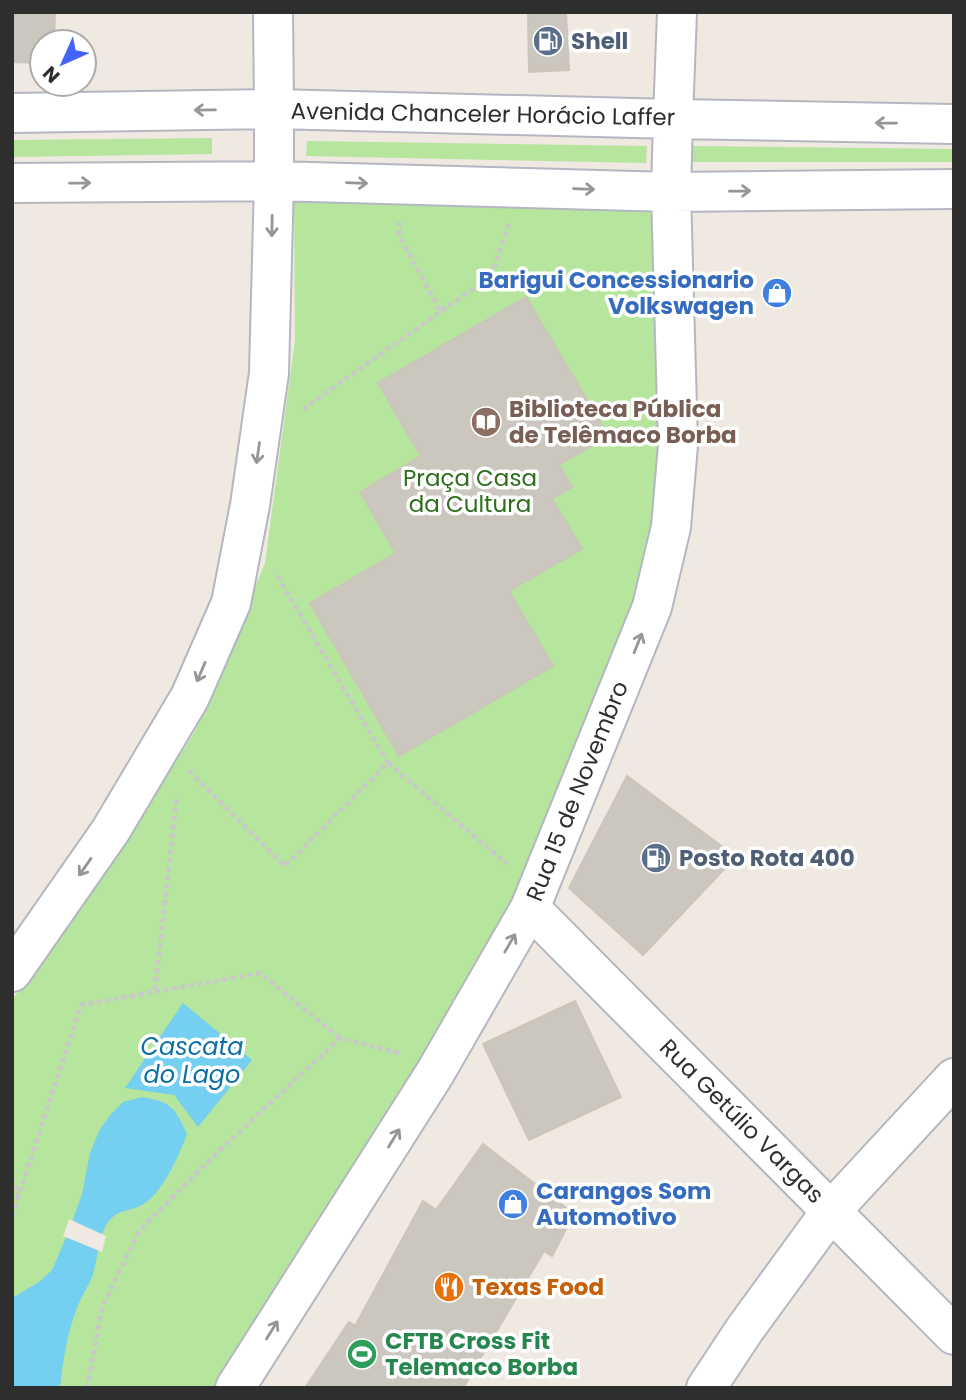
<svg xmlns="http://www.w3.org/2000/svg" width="966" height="1400" viewBox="0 0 966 1400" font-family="Poppins,sans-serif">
  <rect width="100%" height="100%" fill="#efe9e1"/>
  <path fill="#b6e59e" d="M212,138V154L12,157V140Z
    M307,141L647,146L646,163L306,156Z
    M690,146L954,149V162H689Z
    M294,191L658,209L667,443L645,601L542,848L445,1033L223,1388H12V1000L110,867L195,731L265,563L295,340Z"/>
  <path fill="#75cff0" d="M183,1003L252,1060L198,1127L174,1095L125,1088Z
    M142,1097C172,1102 175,1108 187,1134C180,1154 163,1191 145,1203C131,1213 120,1207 108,1222C100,1232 97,1261 93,1274C89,1286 81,1296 77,1308C67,1334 63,1360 60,1388H12V1298L39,1282L52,1270L68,1233L82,1194L90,1153L100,1129L111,1114L123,1102Z"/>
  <path fill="#efe9e1" d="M69,1219L106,1236L102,1252L63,1236Z"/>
  <path fill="#cbc7bf" stroke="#cbc5ba" stroke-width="2" d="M12,12H55L54,42H42V63L12,62Z
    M528,12H566L569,70L529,72Z
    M526,297L608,436L559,465L572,487L552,499L582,549L509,591L553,666L399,756L310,603L396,553L360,492L421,456L378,383Z
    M627,776L728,851L727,866L643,955L569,888Z
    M575,1001L621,1097L529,1140L483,1044Z
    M483,1144L574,1214L552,1256L544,1251L463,1388H305L349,1322L355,1326L423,1201L436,1210Z"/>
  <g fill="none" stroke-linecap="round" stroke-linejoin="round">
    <g stroke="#b4b7c1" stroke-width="42">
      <path id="minor" d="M530,908L954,1335
        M706,1388L745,1329L831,1211L954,1078"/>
    </g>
    <g stroke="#b4b7c1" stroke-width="42">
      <path id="tertiary" d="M273,12L274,109
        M673,119L677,12"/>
    </g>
    <g stroke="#b4b7c1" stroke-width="42">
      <path id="secondary" d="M12,113L274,109L673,119L954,124
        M12,183L274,181L671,192L954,189
        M12,972L111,830L190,697L231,603L250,505L269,373L274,181V109
        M235,1388L435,1073L530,908L652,607L671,527L678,445L671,192L673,119"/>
    </g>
    <path stroke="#c9c9c9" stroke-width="4.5" stroke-dasharray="5 3.5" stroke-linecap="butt" d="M399,222V235L441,312
      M303,409L491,276L509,224
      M388,763L507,864
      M189,771L285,866L388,763L275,572
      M155,990L177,795
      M12,1177L18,1196
      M12,1216L81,1005L260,973L340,1038
      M87,1388L102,1308L139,1231L220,1150L340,1038L402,1054"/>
    <use href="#minor" stroke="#fff" stroke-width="38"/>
    <use href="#tertiary" stroke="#fff" stroke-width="38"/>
    <use href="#secondary" stroke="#fff" stroke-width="38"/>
  </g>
  <defs><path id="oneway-shaft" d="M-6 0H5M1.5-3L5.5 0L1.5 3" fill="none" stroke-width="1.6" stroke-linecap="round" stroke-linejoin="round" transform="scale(1.75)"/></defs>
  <g stroke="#969696">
    <use href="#oneway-shaft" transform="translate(205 110) rotate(179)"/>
    <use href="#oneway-shaft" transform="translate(886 123) rotate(-179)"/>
    <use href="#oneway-shaft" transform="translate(80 183) rotate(-1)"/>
    <use href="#oneway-shaft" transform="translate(357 183) rotate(2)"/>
    <use href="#oneway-shaft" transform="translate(584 189) rotate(2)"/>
    <use href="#oneway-shaft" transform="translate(740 191) rotate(-1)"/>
    <use href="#oneway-shaft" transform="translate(272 226) rotate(91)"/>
    <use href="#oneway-shaft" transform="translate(258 453) rotate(98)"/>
    <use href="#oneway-shaft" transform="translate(638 643) rotate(-68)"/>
    <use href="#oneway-shaft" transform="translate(201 672) rotate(113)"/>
    <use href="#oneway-shaft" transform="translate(85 867) rotate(125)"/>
    <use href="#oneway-shaft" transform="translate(510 943) rotate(-60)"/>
    <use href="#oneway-shaft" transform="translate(394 1138) rotate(-58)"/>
    <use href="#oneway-shaft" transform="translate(272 1330) rotate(-58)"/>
  </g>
  <defs>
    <g id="fuel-disc" transform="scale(1.575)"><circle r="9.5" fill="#5c6f8a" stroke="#fff"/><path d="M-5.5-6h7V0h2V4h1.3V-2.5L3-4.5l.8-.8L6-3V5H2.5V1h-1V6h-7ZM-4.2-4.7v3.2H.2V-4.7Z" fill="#fff"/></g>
    <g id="shop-disc" transform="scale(1.575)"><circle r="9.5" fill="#3f7fe0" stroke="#fff"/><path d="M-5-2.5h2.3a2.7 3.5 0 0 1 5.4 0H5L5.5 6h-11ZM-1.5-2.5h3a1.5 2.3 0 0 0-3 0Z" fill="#fff"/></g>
    <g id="library-disc" transform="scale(1.575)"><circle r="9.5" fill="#8d6e63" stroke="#fff"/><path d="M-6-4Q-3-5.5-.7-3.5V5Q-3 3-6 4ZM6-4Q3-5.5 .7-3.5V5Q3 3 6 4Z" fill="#fff"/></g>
    <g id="restaurant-disc" transform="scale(1.575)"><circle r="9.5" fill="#e8710a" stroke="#fff"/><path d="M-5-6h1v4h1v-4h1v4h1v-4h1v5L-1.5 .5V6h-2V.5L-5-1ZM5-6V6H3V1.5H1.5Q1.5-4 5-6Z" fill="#fff"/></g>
    <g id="stadium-disc" transform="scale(1.575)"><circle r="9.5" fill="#2e9e5b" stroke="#fff"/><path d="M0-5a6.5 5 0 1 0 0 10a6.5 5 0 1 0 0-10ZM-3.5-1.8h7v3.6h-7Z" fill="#fff"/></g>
  </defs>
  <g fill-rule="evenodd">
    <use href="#fuel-disc" x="548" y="41"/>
    <use href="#shop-disc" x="777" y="293"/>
    <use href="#library-disc" x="486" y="422"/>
    <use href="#fuel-disc" x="656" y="858"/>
    <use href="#shop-disc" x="513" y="1204"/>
    <use href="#restaurant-disc" x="449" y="1287"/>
    <use href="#stadium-disc" x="362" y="1354"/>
  </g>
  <g text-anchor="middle" stroke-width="7" stroke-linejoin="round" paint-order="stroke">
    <g font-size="23" font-weight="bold" fill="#4e5e75" stroke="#fff" text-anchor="start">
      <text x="571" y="49">Shell</text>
      <text x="679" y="866">Posto Rota 400</text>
    </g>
    <g font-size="23" fill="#2e2e2e" stroke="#fff">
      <text transform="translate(483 114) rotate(1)" y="8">Avenida Chanceler Horácio Laffer</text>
      <text transform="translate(577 791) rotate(-68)" y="8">Rua 15 de Novembro</text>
      <text transform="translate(742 1121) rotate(45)" y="8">Rua Getúlio Vargas</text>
    </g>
    <g font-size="23" font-weight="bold" fill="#366cbe" stroke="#fff" text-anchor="end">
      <text x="754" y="288">Barigui Concessionario<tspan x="754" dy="26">Volkswagen</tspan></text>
      <text x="536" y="1199" text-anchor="start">Carangos Som<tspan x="536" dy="26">Automotivo</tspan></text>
    </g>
    <g font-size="23" font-weight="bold" fill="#785e54" stroke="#fff" text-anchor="start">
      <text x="509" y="417">Biblioteca Pública<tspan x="509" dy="26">de Telêmaco Borba</tspan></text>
    </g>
    <g font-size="23" fill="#2c6e1b" stroke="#fff">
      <text x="470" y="486">Praça Casa<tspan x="470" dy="26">da Cultura</tspan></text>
    </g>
    <g font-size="23" font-weight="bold" fill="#c56008" stroke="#fff" text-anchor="start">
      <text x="472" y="1295">Texas Food</text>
    </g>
    <g font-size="23" font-weight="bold" fill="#27864d" stroke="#fff" text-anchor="start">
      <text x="385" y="1349">CFTB Cross Fit<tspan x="385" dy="26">Telemaco Borba</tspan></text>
    </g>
    <g font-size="24" font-style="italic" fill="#0d6fa3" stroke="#fff">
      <text x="192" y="1055">Cascata<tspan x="192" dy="28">do Lago</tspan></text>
    </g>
  </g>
  <rect width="966" height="1400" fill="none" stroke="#2e2e2e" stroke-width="28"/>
  <g transform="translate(63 63) rotate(225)"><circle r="33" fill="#ffffff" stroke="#ababab" stroke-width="2"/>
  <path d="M0-5L12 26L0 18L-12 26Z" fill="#4264fb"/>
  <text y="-10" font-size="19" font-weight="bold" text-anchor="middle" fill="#2e2e2e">N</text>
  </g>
</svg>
